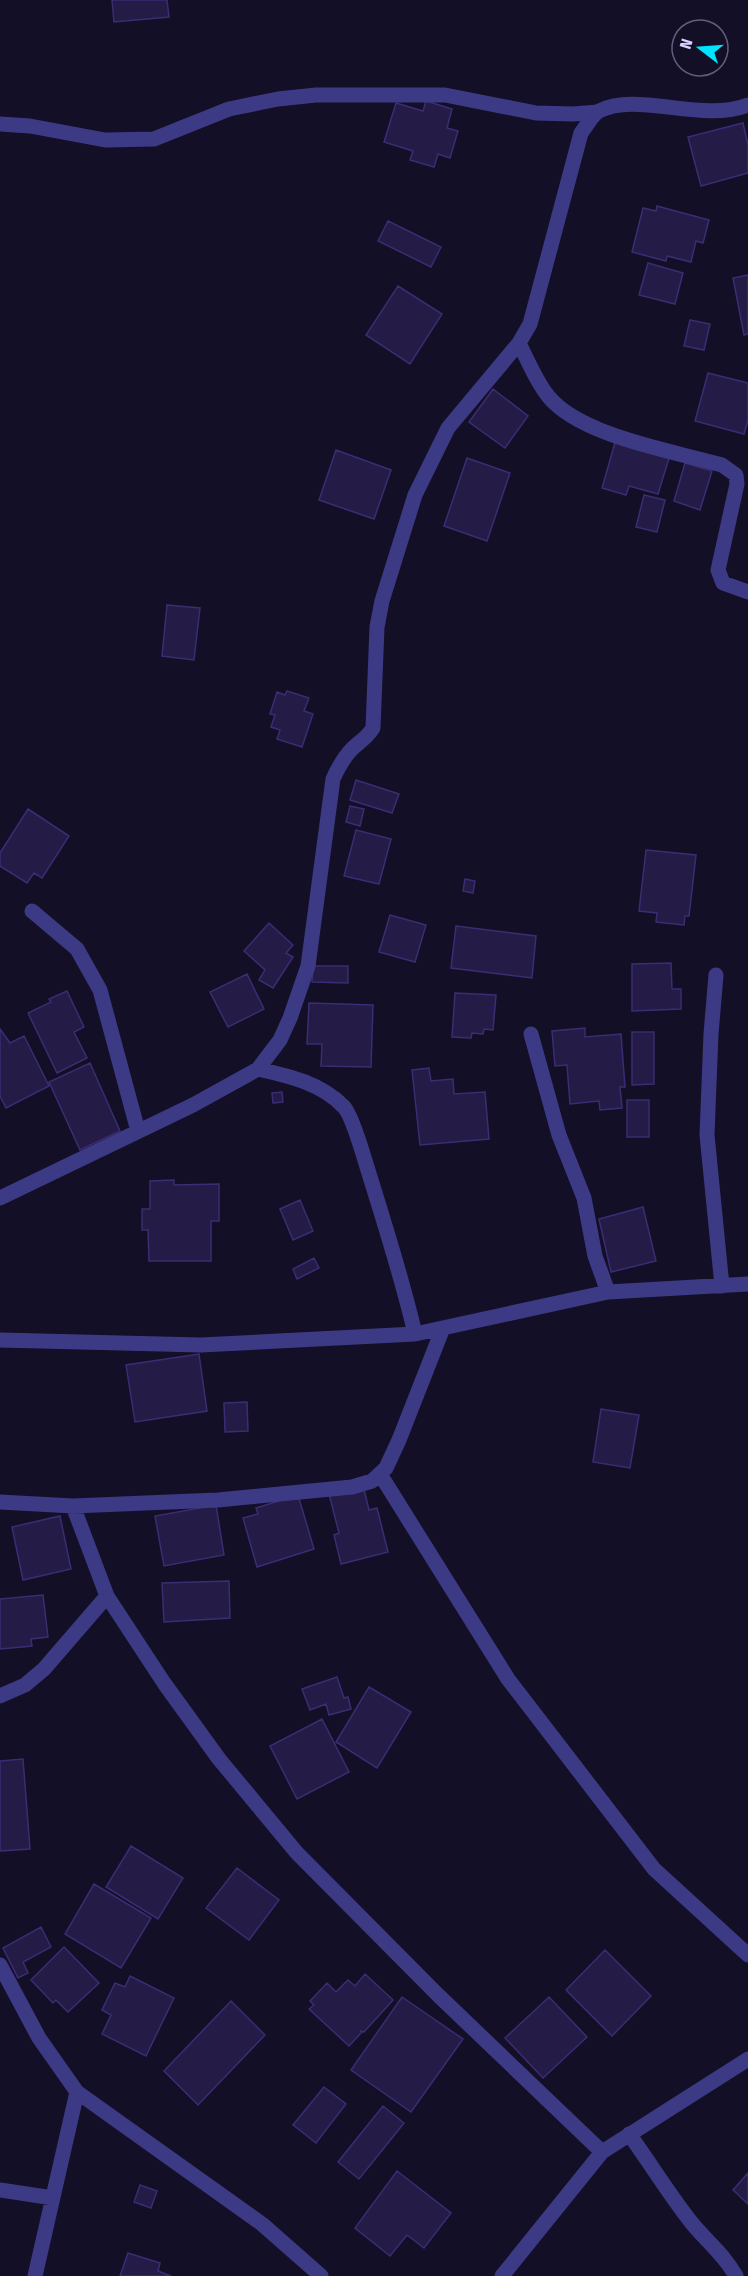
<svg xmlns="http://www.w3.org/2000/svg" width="748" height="2276" viewBox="0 0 748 2276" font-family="'Fira Sans Condensed',sans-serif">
  <rect width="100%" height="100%" fill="#130f26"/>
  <path fill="#241b47" stroke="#3b2d73" stroke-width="1.5" d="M112,0H167L169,17L114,22Z
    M426,101L452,109L447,128L458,131L450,158L438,154L434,167L410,160L413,151L384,142L396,103L423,111Z
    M743,123L748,145V173L701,186L688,137Z
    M657,206L709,220L703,243L696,241L691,262L667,256L666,261L632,252L643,208L656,211Z
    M388,221L441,247L431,267L378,241Z
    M648,263L683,273L675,304L639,295Z
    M748,275V334L744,335L733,278Z
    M398,286L442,314L410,364L366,335Z
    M690,320L710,324L704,350L684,346Z
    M708,373L748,383V420L744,434L695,421Z
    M493,389L528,416L505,448L469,422Z
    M616,439L670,455L658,494L629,486L626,495L602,488Z
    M336,450L391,470L374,519L319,500Z
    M467,458L510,473L487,541L444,526Z
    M685,463L712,471L700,510L674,501Z
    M644,495L665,500L657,532L636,527Z
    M167,605L200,608L194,660L162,656Z
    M287,691L309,698L304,711L313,714L302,747L277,739L280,730L271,727L275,715L270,714L277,692L285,695Z
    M356,780L399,794L392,813L350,800Z
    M350,806L364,809L360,826L346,822Z
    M28,809L69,836L42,878L34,873L27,883L0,866V853Z
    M356,830L391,839L379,884L344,876Z
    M646,850L696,855L689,916H685L684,925L656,922L657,913L639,911Z
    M465,879L475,881L473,893L463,891Z
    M390,915L426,925L415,962L379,952Z
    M269,923L293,945L286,953L293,957L273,988L259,980L265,970L244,951Z
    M456,926L536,936L532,978L451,968Z
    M671,963L672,989H681V1009L632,1011V964Z
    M313,966H348V983L312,982Z
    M247,974L264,1009L228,1027L210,992Z
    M67,991L84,1027L74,1032L87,1058L57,1073L28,1013L51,1002L49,999Z
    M455,993L496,995L493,1030L484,1029L483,1034L472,1033L471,1038L452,1037Z
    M309,1003L373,1005L371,1067L321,1066L322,1044H307Z
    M585,1028V1037L621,1034L625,1087H620L622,1108L600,1110L599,1101L570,1104L567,1065L555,1066L552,1031Z
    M0,1029L10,1043L24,1036L49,1086L6,1108L0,1096Z
    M632,1032H654V1084L632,1085Z
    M90,1063L120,1131L80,1150L49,1082Z
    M429,1068L431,1081L453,1079L454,1094L485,1092L489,1139L420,1145L412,1070Z
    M282,1092L283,1102L273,1103L272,1093Z
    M627,1100H649V1137H627Z
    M174,1180V1185L219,1184V1221H211V1261H149L148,1230H142V1209H150V1181Z
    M300,1200L313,1231L293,1240L280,1209Z
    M643,1207L656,1261L611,1272L599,1219Z
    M314,1258L319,1268L297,1279L293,1269Z
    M199,1354L207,1411L135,1422L126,1365Z
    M247,1402L248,1431L225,1432L224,1403Z
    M601,1409L639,1415L630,1468L593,1462Z
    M363,1485L369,1510L377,1508L388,1552L341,1564L334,1535L339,1533L329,1494Z
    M298,1495L314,1549L257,1567L243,1518L258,1514L256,1508Z
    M216,1505L224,1555L164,1566L155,1516Z
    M60,1516L71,1569L23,1580L12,1527Z
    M229,1581L230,1618L164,1622L162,1583Z
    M43,1595L48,1637L31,1639L32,1646L0,1649V1599Z
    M337,1677L344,1698L348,1697L351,1709L329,1715L326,1704L310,1710L302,1689Z
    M369,1687L411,1712L377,1768L336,1742Z
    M322,1719L349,1772L297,1799L270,1746Z
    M23,1759L30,1849L0,1851V1761Z
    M131,1846L183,1878L158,1919L106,1887Z
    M237,1868L279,1900L249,1940L206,1908Z
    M94,1884L151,1918L121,1968L65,1934Z
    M41,1927L51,1947L23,1962L28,1973L18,1978L3,1948Z
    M64,1947L99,1983L68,2012L56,2000L53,2003L31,1980Z
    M605,1950L651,1996L612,2036L566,1990Z
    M365,1974L393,2000L364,2032L360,2031L362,2032L349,2046L309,2009L314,2005L310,2001L327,1983L336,1992L348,1980L355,1986Z
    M130,1976L174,1998L146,2056L102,2034L111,2015L102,2010L115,1983L125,1987Z
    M402,1997L463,2039L411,2112L351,2070Z
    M549,1997L587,2037L543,2078L505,2038Z
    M231,2001L265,2035L198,2105L164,2071Z
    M324,2087L346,2104L316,2143L293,2125Z
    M383,2106L404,2123L359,2179L338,2162Z
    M397,2171L451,2213L424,2248L407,2235L390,2256L355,2228Z
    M748,2173V2204L733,2190Z
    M140,2185L157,2191L151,2208L134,2202Z
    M128,2253L160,2263L158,2271L171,2276H120Z"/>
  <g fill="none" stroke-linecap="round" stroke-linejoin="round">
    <path stroke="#3d3a85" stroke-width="15" d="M0,124L30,126L105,140L154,139L229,109L278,99L316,95H445L536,113L573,114L598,112
      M519,343C528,361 536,381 548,396C580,436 673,451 722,465L736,475L737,484L718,570L723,583L748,592
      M32,911L77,949L100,990L138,1131
      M716,975L711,1034L707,1135L722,1286
      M531,1034L559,1135L584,1198L595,1256L608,1292
      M258,1069C289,1076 321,1083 344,1107C352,1115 363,1154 367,1167C384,1222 402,1277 415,1334
      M0,1198L193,1105L258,1069L280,1040L290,1018L308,966L333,779C338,768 343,758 352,749C359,742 367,738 373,728L377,627L382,601L415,495L448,428L519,343L530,324L581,133C586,127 592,115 599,111C636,91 702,123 748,105
      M0,1340L201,1345L415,1334L608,1292L748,1284
      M380,1474L508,1679L654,1869L748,1955
      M0,1502L73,1506L218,1500L352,1487L372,1481L386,1468L399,1440L443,1328
      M73,1506L107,1596L164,1683L219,1759L297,1853L438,1995L602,2152
      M0,1696L25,1685L44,1669L107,1596
      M0,1965L39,2038L77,2092L262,2224L321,2276
      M629,2134C650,2163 669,2194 691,2222C707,2242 723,2253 736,2276
      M0,2190L53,2198
      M35,2276L77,2092
      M502,2276L602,2152L748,2059"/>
  </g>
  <g transform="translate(700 48) rotate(287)"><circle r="28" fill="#130f26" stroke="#625e7d" stroke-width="1.5"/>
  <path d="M0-4.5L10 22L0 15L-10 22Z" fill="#00e5ff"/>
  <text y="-9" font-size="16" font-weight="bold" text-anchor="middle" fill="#d9d4ff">N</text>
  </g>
</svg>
